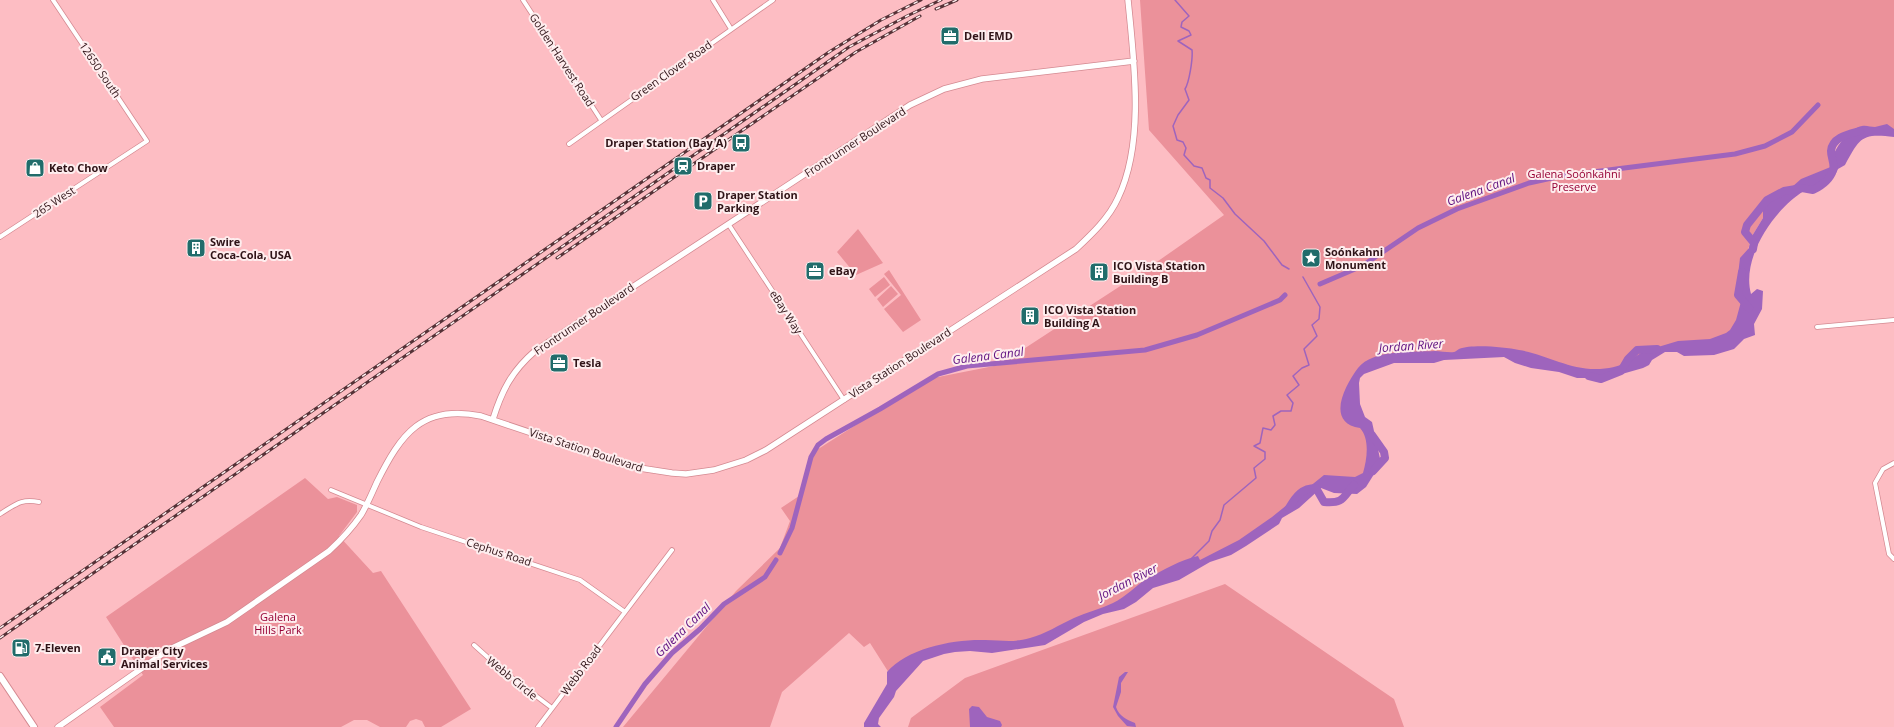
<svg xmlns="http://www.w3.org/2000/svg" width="1894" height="727" viewBox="0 0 1894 727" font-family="'Open Sans',sans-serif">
  <rect width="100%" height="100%" fill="#fdbdc3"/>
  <path fill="#eb919a" d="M1140,0H1894V131C1869,129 1848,126 1834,151L1836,159L1833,166L1763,212V218L1752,236L1739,282V293L1742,298L1736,334L1687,344L1625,364L1622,369L1585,372L1514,351L1375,359L1349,385L1369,434L1368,470L1357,480L1307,487L1300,492L1292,504L1254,534L1119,602L1035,639L923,652L889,673L870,643L864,647L849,633L782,692L770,727H623L736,591L780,548L790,521L781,508L799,496L815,451L928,379L999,365L1151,266L1224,215L1149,130Z
    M858,229L883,263L856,275L837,252Z
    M889,270L921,320L903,332L884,309L901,295L884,274Z
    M884,277L890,285L875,297L869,289Z
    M891,286L898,294L883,307L877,299Z
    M305,478L328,499L337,497L357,505V512L339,536L373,573L381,571L471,709L441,727H425L422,721L416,719L410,721L406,727H380L367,720H354L341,727H114L100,707L143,675L106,617Z
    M1225,584L1394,699L1404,727H908L911,718L965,678Z"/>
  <path fill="#9e64bd" d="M1887,124L1894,129V137C1861,133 1860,138 1845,165L1838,169C1832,185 1816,183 1804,191C1774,209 1741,258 1751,294L1757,289L1763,291L1762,309L1754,324L1755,335L1744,339L1734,349L1714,355L1684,356L1677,352H1665L1652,360L1649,365L1643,368L1608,378H1577L1559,372L1531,368L1515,363L1504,357L1444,360L1434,363H1394L1364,374L1360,378L1359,383L1360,404L1365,417L1372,422L1381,463L1366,487L1357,494L1334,493L1321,488L1299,508L1282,518L1279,524L1246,546L1231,555L1210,562L1179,580L1153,588L1136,602L1124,609L1103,614L1084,622L1045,645L992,653L970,651L955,652L944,654L923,661L896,691L894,697L879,718L878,724L881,727H864V723L887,684V672C907,648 954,639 985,640C1002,640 1012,643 1030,638C1045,634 1059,625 1074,618C1087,612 1101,609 1113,603C1126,597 1136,585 1148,578C1164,570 1180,560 1198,556L1200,560L1239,540L1272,517L1324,475L1355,477L1363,473C1367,459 1370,439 1360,428C1325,423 1345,385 1358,368C1373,349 1414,352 1435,351C1441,351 1449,353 1454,352C1455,352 1457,350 1459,349C1472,344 1504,347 1519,350C1545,354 1568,369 1595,369C1624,369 1630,359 1652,346L1658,347L1678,341L1710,339L1726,333L1730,330L1736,320L1742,298L1739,293L1738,275L1740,258L1749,248L1752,236L1763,218V206L1769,199L1792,187L1801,179L1833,166L1836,159L1833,157C1836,146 1850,128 1862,126C1866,125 1871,127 1875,127C1879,126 1883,125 1887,124Z
    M1125,672H1128L1121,683V692L1116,707C1119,716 1127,720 1135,723L1136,727L1127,726L1118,716L1113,707L1119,677Z
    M972,706L979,707L987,717L1000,721L1002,725L1001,727H970L969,709Z"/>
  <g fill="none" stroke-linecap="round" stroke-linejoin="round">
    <path stroke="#9e64bd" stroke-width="1.5" d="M1175,0L1189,16L1182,22L1181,27L1189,31L1191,35L1178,41L1192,50C1193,59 1189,83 1185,89L1189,100L1178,115L1173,126L1177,140L1183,142L1186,148L1184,155L1194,166L1202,168L1206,178L1210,180V188L1223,198L1235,214L1264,241L1282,265L1289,269
      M1192,558L1209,541L1212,531L1220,520L1224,505L1256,478L1254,468L1265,459V452L1254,446L1260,443L1263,428L1271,430L1275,425L1273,416L1281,411H1291L1293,403L1287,395L1299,385L1293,376L1302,368L1309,365L1304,349L1317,336L1312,325L1319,319L1320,307L1303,277"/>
    <path stroke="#9e64bd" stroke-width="5" d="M1320,284L1362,266L1418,228L1457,209L1529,183L1561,176L1735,154L1765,146L1792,132L1818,105
      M780,553L792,528L811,457L818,445L826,439L880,409L938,374L967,366L1145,350L1197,335L1280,300L1285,295
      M616,727L645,684L672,653L700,629L724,604L765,577L776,560"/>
    <path stroke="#9e64bd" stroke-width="8" d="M1753,249L1754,243L1745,232L1747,225L1767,200L1784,191L1802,188L1813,190C1821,186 1830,180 1833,170C1835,164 1831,158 1831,151C1832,137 1849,134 1860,131
      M1742,272L1738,295L1749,308
      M1589,376L1601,379L1621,371L1628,359L1637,350L1657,349
      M1372,435L1384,452L1385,458L1373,471
      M1289,508C1296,496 1302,488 1316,488L1324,502C1345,504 1343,496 1354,485"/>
    <g stroke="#d48991" stroke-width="5.5">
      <path id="street" d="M523,0L601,120
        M713,0L731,29
        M569,144L773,0
        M729,225L844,400
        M0,237L147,141L53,0
        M1817,327L1894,320
        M1894,463L1883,469L1875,483L1889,554L1894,559
        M331,490L421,527L580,580L625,612
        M0,514C15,505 21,498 39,502
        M474,645L503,671L552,708
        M538,727L672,550"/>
    </g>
    <g stroke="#d48991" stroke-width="7">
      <path id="secondary" d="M493,419C502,390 512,371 535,351L910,105L944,89L982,79L1134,61
        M58,727L168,650L227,622L329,551C341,540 352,528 361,515C367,505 372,493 377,482C401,434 422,404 481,416L633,467L672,473L686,474L714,470L746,460L766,450L1076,249C1092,234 1109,218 1118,198C1145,142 1134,61 1128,0"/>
    </g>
    <g stroke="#d48991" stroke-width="8">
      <path id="primary" d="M0,676L34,727"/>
    </g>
    <use href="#street" stroke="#fff" stroke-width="4"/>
    <use href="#secondary" stroke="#fff" stroke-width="5.5"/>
    <use href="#primary" stroke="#fff" stroke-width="6"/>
    <g stroke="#553237" stroke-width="3">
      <path id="rail" d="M936,9L957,0
        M557,258L856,52L920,16
        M0,628L829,52L881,20L921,0
        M0,638L849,47L907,16L941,0"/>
    </g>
    <use href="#rail" stroke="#feedee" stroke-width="1.5" stroke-dasharray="4.5" stroke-linecap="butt"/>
  </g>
  <defs>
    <g id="office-square" transform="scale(1)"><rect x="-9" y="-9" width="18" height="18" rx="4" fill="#216c6b" stroke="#feedee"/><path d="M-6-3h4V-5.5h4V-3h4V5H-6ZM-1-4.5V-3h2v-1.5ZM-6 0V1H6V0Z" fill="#fff"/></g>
    <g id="bus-square" transform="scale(1)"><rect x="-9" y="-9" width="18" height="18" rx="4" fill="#216c6b" stroke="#feedee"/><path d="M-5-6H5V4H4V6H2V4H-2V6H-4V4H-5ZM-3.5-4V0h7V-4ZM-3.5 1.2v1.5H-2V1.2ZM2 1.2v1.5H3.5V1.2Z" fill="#fff"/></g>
    <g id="station-square" transform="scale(1)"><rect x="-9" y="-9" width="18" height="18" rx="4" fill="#216c6b" stroke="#feedee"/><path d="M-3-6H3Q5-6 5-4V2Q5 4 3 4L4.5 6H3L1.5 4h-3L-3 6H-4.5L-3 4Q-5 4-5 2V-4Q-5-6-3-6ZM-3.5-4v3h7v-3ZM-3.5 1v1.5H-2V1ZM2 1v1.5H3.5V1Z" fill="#fff"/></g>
    <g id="shop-square" transform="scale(1)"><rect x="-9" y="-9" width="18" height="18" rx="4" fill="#216c6b" stroke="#feedee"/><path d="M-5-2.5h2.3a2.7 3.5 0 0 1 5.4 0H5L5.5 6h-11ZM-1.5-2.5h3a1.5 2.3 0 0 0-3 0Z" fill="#fff"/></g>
    <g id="parking-square" transform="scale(1)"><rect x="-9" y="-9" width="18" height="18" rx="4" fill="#216c6b" stroke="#feedee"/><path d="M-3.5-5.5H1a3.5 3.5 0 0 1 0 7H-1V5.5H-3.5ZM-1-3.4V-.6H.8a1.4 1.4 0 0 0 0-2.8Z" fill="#fff"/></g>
    <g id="building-square" transform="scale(1)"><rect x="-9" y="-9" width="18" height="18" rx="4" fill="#216c6b" stroke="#feedee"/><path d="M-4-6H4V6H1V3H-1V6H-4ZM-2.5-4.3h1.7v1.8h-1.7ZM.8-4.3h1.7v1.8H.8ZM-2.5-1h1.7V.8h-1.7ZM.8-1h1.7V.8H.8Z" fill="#fff"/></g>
    <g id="sight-square" transform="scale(1)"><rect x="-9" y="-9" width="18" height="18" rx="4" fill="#216c6b" stroke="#feedee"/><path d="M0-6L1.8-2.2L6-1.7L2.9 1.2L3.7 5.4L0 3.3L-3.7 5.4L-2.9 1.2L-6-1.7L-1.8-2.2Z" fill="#fff"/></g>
    <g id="fuel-square" transform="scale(1)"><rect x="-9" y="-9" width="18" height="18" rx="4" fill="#216c6b" stroke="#feedee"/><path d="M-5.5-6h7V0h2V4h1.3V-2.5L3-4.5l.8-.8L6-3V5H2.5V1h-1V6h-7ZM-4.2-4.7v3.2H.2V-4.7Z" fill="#fff"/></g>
    <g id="civic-square" transform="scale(1)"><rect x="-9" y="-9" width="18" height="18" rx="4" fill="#216c6b" stroke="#feedee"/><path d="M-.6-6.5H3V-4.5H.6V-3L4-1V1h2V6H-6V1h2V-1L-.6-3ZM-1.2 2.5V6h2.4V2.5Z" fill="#fff"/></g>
  </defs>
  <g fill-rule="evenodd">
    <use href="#office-square" x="950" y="36"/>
    <use href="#bus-square" x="741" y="143"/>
    <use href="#station-square" x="683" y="166"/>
    <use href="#shop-square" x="35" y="168"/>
    <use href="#parking-square" x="703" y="201"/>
    <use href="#building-square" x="196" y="248"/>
    <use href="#sight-square" x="1311" y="258"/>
    <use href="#office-square" x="815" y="271"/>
    <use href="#building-square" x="1099" y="272"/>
    <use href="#building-square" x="1030" y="316"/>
    <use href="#office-square" x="559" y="363"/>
    <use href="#fuel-square" x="21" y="648"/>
    <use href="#civic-square" x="107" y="657"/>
  </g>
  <g text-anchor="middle" stroke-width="4" stroke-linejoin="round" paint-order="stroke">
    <g font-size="11" font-weight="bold" fill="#2f1317" stroke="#feedee" text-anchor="start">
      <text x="964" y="40">Dell EMD</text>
      <text x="727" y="147" text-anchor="end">Draper Station (Bay A)</text>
      <text x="697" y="170">Draper</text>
      <text x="49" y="172">Keto Chow</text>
      <text x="717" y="199">Draper Station<tspan x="717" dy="13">Parking</tspan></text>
      <text x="210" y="246">Swire<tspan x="210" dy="13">Coca-Cola, USA</tspan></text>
      <text x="1325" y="256">Soónkahni<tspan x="1325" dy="13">Monument</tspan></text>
      <text x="1113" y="270">ICO Vista Station<tspan x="1113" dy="13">Building B</tspan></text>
      <text x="829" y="275">eBay</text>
      <text x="1044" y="314">ICO Vista Station<tspan x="1044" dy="13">Building A</tspan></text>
      <text x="573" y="367">Tesla</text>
      <text x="35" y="652">7-Eleven</text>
      <text x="121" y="655">Draper City<tspan x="121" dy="13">Animal Services</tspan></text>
    </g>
    <g font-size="11" fill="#2f1317" stroke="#feedee">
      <text transform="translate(562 60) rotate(57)" y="4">Golden Harvest Road</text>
      <text transform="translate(100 70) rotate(56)" y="4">12650 South</text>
      <text transform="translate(671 71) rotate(-35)" y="4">Green Clover Road</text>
      <text transform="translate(855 142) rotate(-33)" y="4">Frontrunner Boulevard</text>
      <text transform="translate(54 202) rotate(-33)" y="4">265 West</text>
      <text transform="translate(786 312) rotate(57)" y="4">eBay Way</text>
      <text transform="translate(584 319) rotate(-34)" y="4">Frontrunner Boulevard</text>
      <text transform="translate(900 363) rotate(-33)" y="4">Vista Station Boulevard</text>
      <text transform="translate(586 450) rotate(18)" y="4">Vista Station Boulevard</text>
      <text transform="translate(499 552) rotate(18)" y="4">Cephus Road</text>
      <text transform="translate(581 670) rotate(-53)" y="4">Webb Road</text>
      <text transform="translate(512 678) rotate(39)" y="4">Webb Circle</text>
    </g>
    <g font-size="11" fill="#960034" stroke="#feedee">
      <text x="1574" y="178">Galena Soónkahni<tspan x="1574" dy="13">Preserve</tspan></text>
      <text x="278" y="621">Galena<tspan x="278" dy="13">Hills Park</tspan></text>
    </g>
    <g font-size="12" font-style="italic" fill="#5f1080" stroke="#feedee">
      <text transform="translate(1481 190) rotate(-20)" y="4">Galena Canal</text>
      <text transform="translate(1411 346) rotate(-4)" y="4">Jordan River</text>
      <text transform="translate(988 356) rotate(-7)" y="4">Galena Canal</text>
      <text transform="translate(1128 582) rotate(-27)" y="4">Jordan River</text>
      <text transform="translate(683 630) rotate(-44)" y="4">Galena Canal</text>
    </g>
  </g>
</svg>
